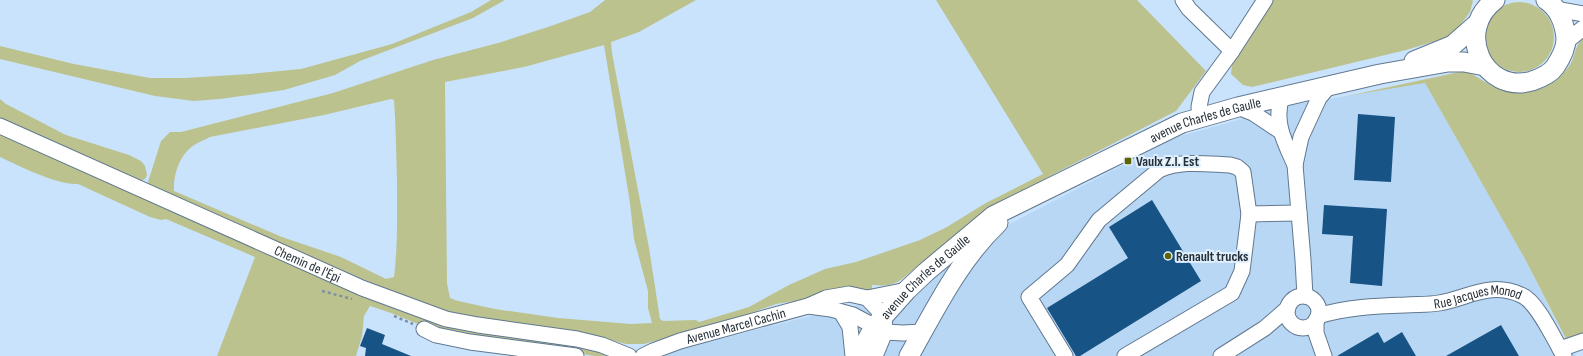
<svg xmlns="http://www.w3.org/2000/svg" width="1583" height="356" viewBox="0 0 1583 356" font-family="'Sofia Sans Condensed',sans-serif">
  <rect width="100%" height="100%" fill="#c9e3fc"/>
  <path fill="#b8d7f5" d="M1425,83L1525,259L1563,336L1576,356H659L664,353L815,315L895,297L1013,222L1177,137L1292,105Z"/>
  <path fill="#bcc28e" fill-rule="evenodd" d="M491,0H505L473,18L360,61L335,75L284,90L220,99L194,101L155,96L0,59V46L74,64L150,78H185L250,74L301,69L392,44L471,12Z
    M605,0H696L639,32L611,42L612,53L649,248L660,319L663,321L696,320L699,322L749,307L789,285L825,269L856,262L920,240L947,227L984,204L1043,174L936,0H1137L1206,71L1176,111L1052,175L986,211L921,266L920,265C909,271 902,283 888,285C883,286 877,285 872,285V289L863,290L776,304L743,316L644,344H626L596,336L453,316L304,255L149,185L148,182L161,141L170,132H181L333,93L433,60L498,43L548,27L590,12ZM604,45L630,203L634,239L648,291V308L652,323L631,324L558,318L495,309L458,301L450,298L447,283L445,82L524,67ZM391,99L394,100C396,127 396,153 397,180C397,212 398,245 394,277L386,279L341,257L282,237L174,191C173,178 178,160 188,150C194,144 202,141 210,137L324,115Z
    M1272,0H1472L1473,1L1470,12L1456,31L1449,37L1406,50L1252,87L1243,85L1231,74L1232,65Z
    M1484 37a35 35 0 1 1 70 0a35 35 0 1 1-70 0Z
    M1583,38V337L1567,341L1525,259L1425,83L1347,96L1464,71C1477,75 1486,84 1499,89C1520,98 1546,91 1562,75C1564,72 1569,67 1571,63C1575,54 1576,45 1583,38Z
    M0,99L6,104L66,135L129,155L141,161L145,166L147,175L145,179L140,181L0,122Z
    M0,134L358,289L556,341L601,351L605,356H595L438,332L391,313L370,306L364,316L362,336L356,356H217L255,257L166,219L161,220L150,217L78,184C56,185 20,166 0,157Z"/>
  <path fill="#175384" d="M1358,114L1395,117L1391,182L1354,180Z
    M1152,200L1201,281L1080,356H1076L1047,308L1128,258L1109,227Z
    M1324,205L1387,209L1382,286L1350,283L1353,236L1322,234Z
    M1501,325L1519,356H1446Z
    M367,328L385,335L382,344L411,356H365L366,348L360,346Z
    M1378,332L1384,343L1402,332L1416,356H1337Z"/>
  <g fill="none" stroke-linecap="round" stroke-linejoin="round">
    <g stroke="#61788f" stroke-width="17">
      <g id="minor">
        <path d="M1183,0L1189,9L1232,51"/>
        <path d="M1556,9L1583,14"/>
        <path d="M1566,42L1583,28"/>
        <path d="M1282,97C1273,121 1285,143 1295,165"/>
        <path d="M1238,107L1253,113L1280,131"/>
        <path d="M1200,117L1199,107L1202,92L1232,51L1265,0"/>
        <path id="s1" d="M0,126L362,288L446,319L478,325L577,339L602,345L629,356"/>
        <path d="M1249,214L1299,213"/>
        <path d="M1305,296L1303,260L1295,165L1301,137L1319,98L1329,86"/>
        <circle cx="1303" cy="312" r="16"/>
        <path d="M867,298L884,316L885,332L875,356"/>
        <path d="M808,306L831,309L853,315L885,332L903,333L923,332"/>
        <path d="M841,312L850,327L853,356"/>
        <path id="s2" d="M1318,316C1347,307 1376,306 1405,305C1416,304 1428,305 1439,303C1468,298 1490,281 1521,295C1537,301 1555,341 1564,356"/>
        <path d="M1316,320V333L1324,356"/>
        <path d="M424,329L436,335L470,342L576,356"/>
        <path d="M1560,349L1583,341"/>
        <path id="s3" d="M643,356L653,351L680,341L808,306L826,298L849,294L867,298L907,290"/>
        <path d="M1065,356L1029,297L1067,265L1099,220L1159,170C1181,160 1206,164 1230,165L1237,167L1243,172L1249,214L1242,271L1232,293L1125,356"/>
        <path d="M1221,356L1265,328L1288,308"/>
      </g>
    </g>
    <g stroke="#61788f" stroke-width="21">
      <g id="major">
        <path d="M1495,0C1454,31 1484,95 1532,81C1541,78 1550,74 1555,67C1561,58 1566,49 1566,39C1565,24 1559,8 1546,0"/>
        <path d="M1414,61L1453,45L1478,23"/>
        <path id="s4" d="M858,356L874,327L907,290L926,272L993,216L1182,123L1238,107L1380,74L1448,62H1464L1485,66"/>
        <path d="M909,356C935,310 959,260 998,223"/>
      </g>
    </g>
    <path stroke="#7e91a3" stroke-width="2.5" stroke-dasharray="3 3" stroke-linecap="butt" d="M322,291L352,299
      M394,316L413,324"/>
    <use href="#minor" stroke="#fff" stroke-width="15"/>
    <use href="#major" stroke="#fff" stroke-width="19"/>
  </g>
  <g fill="#5e6400" stroke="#dfeffe" stroke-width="1.5">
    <rect x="1124" y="157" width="8" height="8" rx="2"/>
    <circle cx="1168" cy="256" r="4"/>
  </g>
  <g text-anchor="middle" stroke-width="4" stroke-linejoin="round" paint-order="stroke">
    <g font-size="14" fill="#252f38" stroke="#dfeffe">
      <text dy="5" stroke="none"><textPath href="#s4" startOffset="430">avenue Charles de Gaulle</textPath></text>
      <text dy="5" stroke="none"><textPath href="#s1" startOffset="337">Chemin de l'Épi</textPath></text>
      <text dy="5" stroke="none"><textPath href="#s4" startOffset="105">avenue Charles de Gaulle</textPath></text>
      <text dy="5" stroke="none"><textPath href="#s2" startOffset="162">Rue Jacques Monod</textPath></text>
      <text dy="5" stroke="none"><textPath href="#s3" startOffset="98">Avenue Marcel Cachin</textPath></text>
    </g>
    <g font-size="14" font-weight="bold" fill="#252f38" stroke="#dfeffe" text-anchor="start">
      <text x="1136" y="166">Vaulx Z.I. Est</text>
      <text x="1176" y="261">Renault trucks</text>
    </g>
  </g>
</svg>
